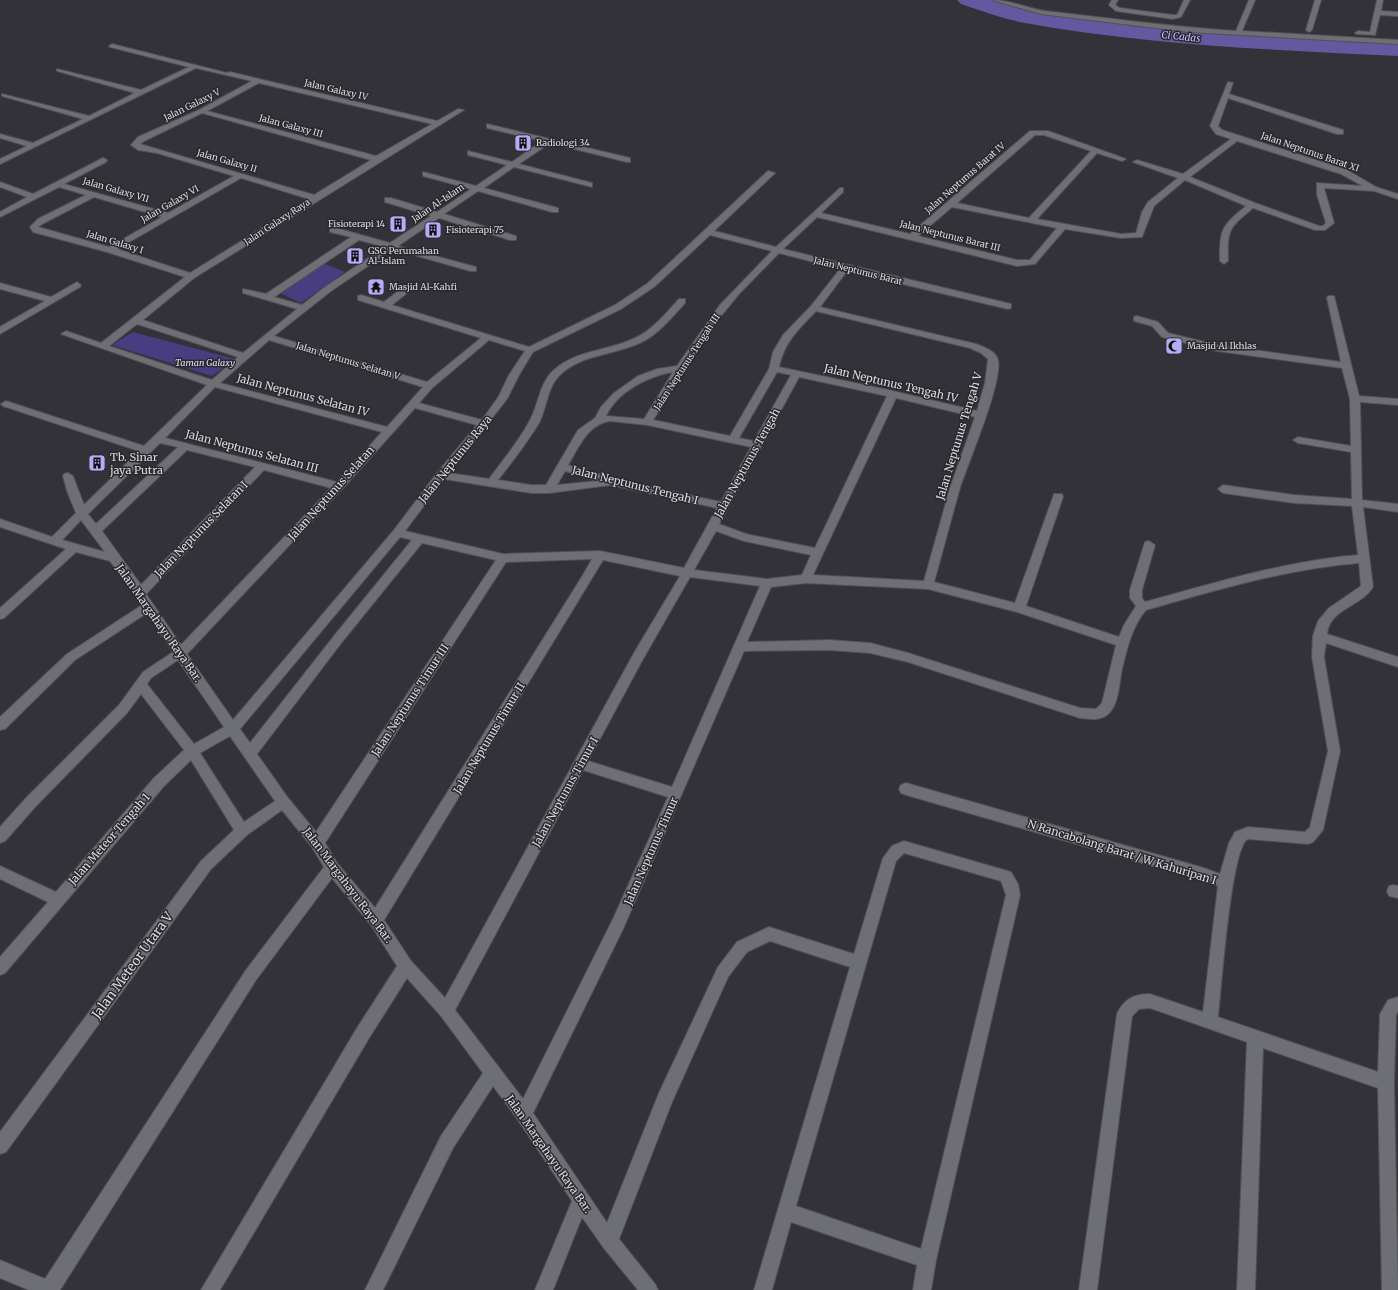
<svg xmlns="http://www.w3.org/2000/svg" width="1398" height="1290" viewBox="0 0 1398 1290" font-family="Merriweather,serif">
  <rect width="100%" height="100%" fill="#333238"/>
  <path fill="#483d80" d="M323,263L345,272L301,303L278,292Z
    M133,332L235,359L212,376L112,345Z"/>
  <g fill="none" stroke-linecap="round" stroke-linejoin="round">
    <path fill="#6459a1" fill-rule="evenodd" d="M957,0H991L1026,10L1217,33L1398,42V56C1273,50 1148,45 1025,23C1003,19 982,11 961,4Z"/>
    <g stroke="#505055" stroke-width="2">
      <path id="minor" d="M992,0C1010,0 1027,8 1045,11C1109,18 1172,27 1236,31L1249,0H1255L1242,31L1398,40V44L1188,32L1041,14Z
        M1112,0H1118L1115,5L1120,8L1173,15H1177L1184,0H1190L1181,17L1173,19L1116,11L1109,5Z
        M1315,0H1321L1312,30L1309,32L1306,30Z
        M1377,0H1383L1381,11L1398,12V16L1380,15L1375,35L1356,34L1355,33L1358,31L1370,32Z
        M112,44L227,73L230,72L437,121L458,109L464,110L194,278L143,320L243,353L297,309L243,293V289L266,294L351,237L330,232V228H336L390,243L431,216L385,202V198H391L437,212L471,189L423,176V172L476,186L507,165L468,155V151L512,162L542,141L487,128V124L630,158V162H627L550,143L519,164L592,183V187L514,167L484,188L558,208V212H552L478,191L444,214L516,236V240H510L439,218L398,246L476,267V271H470L393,249L331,291L274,336L427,382L481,338L358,300V296L361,295L384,302L401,289H407V293L392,305L529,347L615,305L648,283L768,171L775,173L714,231L776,247L840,188H843V192L821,213L910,234L1030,131H1048L1126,159L1122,161L1097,153L1037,219L1121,234L1136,233L1142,212L1148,202L1178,178L1133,162L1137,160L1183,174L1231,139L1216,134L1210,126L1228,82L1233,83L1229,94L1343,130V134H1337L1228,98L1218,126L1222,130L1347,170L1376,187L1398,194V199L1374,191L1324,188L1334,223L1325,230H1315L1253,208C1229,228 1227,229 1228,261L1224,264L1220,261C1219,229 1222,226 1246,206L1185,180L1154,206L1142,237L1121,238L1065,229L1035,264L1017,266L817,217L783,249L1011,304V308L1008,309L847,271L820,307L976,344C984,347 996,351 998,360C1003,382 968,463 960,488C951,519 943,551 934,582L1015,603L1053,497L1054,494H1062L1063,497L1026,606L1119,637L1124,625L1136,606L1130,598V590L1145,542L1149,541L1155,545L1142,590V598L1145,602C1215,583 1285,561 1358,555L1352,506L1294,503L1223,493L1218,489L1223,485L1294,495L1352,499L1351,452L1298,443L1293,440L1298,437L1351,446L1350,399L1342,368L1217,351L1162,337L1152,326L1134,321V317L1137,316L1158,322L1168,333L1217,345L1341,362L1327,298L1328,296H1334L1359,396L1398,399V405L1360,402L1362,500L1398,504V512L1363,507L1373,587C1361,607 1330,608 1327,634L1398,657V667L1326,643L1324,657L1340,751L1323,830L1313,842L1308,844L1248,839C1231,845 1221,993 1218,1017L1378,1072L1380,1014L1388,1000L1398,997V1011L1396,1015L1394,1083L1398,1290H1382L1378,1088L1263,1048L1255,1290H1237L1247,1042L1150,1008L1139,1009L1132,1016L1097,1290H1079L1117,1014C1124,999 1134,994 1150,994L1203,1012L1218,886L1202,880L906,795L901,793L899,789L901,785L906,783L1204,868L1220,874L1229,843L1235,832L1248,827L1305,832L1310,827L1328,751L1312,657L1313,636L1318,621L1329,608L1361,586L1359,563C1286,569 1216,590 1146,610C1132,626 1127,649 1122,669C1119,683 1119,706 1107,715C1099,721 1089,719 1080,718L908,662L870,653L829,650L744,651L623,929L533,1113L607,1223L659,1093L718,967L737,942L769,927L854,954L883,858L892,846L904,841L1011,872L1018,884L1020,895L936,1260L931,1290H913L917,1265L791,1222L772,1290H754L850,967L770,941L747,952L728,977L672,1102L619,1239L655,1284L658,1290H638L603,1247L582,1217L553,1290H535L572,1201L518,1120L493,1086L453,1148L383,1290H365L441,1136L483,1073L441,1016L407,978L369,1038L220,1290H201L357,1028L397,966L371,925L332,878L256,980L60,1290H29L0,1278V1260L45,1279L246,970L324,867L312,847L282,810L247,835L211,869L6,1152L0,1154V1132L201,861L234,830L191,760L164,786L5,973L0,975V957L48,902L0,879V866L56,892L154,778L184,750L141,694L127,713L36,806L5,841L0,843V827L26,798L119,705L143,672L173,652L147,613L75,660L5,729L0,730V717L67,654L142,605L110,561L76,552L4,618L0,619V608L66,549L0,527V519L52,537L76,513L67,491L63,476L64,474L68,473L73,476L84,505L139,451L3,406L1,404L6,401L9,402L144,446L207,385L61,334L66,331L101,343L185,277L107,252L33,232L30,227L38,219L86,195L59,187L0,217V212L27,197L0,187V182L33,194L103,158L107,160L106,162L64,184L168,213L234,176L157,153L138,150L131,145L138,137L199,110L252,81L196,68L0,164V159L27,146L0,138V134L33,143L83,119L2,96V94L89,116L135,93L57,71V69L141,90L189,67L110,47L109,46ZM259,83L432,124L376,156L207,111ZM202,113L371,160L314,195L140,144L144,141ZM1035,135H1044L1091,151L1029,218L957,203ZM1237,141L1341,174L1363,186L1317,183V195L1326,223L1323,226H1319L1255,203L1190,177ZM241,178L309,199L190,273L117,249ZM94,197L162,217L109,247L38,227L44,223ZM952,207L1057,228L1030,260H1017L918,236ZM710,235L772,251L719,306L677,366L657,369L638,376L614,393L601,407L595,418L578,430L546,485H531L498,480C512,462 527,443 539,423C547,408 547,386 561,374C583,354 614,355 640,343C658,335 672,317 685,303V299H679C665,314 652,331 633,339C607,351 576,350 554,370C539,383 539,405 529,422C518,442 503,460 489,479L449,473L507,399L519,375L533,352L621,309L654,287ZM359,240L385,247L325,287L302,305L274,297ZM779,253L840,269L811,306L783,335L773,352L769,369L730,436L653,420L715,323L739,294ZM816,311L970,348L981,353L988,359L985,383L977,411L893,391L779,367C785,341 798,330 816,311ZM137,324L238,357L212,380L109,346ZM269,340L423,387L387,427L220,383ZM489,340L525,351L509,375L499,396L482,420L419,403L432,388ZM673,372L644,419L606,416C617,392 648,376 673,372ZM777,372L791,375L754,441L739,438ZM799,377L887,396L815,548L746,534L719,524ZM215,387L382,432L337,482L165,438ZM896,398L975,417L950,488L924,581L813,575ZM415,408L477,425L437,473L394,530L233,720L187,654L343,488ZM610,421L647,425L751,447L721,502L615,479L568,465C579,447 587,425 610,421ZM160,443L178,447L96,524L88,514ZM187,450L255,467L141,585L102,531ZM264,470L331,488L181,645L146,594ZM565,471L597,481L557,485ZM444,479L531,493H549L611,485L717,508L684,568L600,551L503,554L405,531ZM81,520L105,552L62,540ZM716,531L744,541L811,555L802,575L767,579L694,570ZM400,537L412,540L334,636L250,743L240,729ZM422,543L496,560L316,832L288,798L257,754L342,642ZM592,559L583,575L375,908L337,863L325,843L506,562ZM603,560L680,576L634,653L445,998L411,961L384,920ZM690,577L760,586L672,787L588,761L643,659ZM806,583L928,589L1017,612L1116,645L1102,703L1096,709L1080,708L908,653L870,643L829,640L747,642L771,587ZM178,660L224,727L194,744L147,684L151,678ZM230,736L275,801L244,822L200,753ZM583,770L668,797L613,919L523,1099L455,1010ZM904,853L1001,881L1006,895L921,1249L796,1206L896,861Z
        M77,282L81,285L80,287L0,334V327L45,301L0,289V283L51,297Z
        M1394,885L1398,886V898L1389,896L1387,891L1389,886Z"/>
    </g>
    <use href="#minor" fill="#6e6e75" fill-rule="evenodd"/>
  </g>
  <defs>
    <g id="building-square" transform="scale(0.9)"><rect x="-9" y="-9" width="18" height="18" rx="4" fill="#b5acf8" stroke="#29282e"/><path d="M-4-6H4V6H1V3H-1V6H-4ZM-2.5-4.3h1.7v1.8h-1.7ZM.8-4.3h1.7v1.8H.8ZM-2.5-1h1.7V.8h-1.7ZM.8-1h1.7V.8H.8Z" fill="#111"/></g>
    <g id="temple-square" transform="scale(0.9)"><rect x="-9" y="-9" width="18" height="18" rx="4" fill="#b5acf8" stroke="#29282e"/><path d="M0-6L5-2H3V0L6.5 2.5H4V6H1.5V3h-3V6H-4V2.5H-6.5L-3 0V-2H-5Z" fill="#111"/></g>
    <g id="mosque-square" transform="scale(0.9)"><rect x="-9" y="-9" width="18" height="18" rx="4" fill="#b5acf8" stroke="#29282e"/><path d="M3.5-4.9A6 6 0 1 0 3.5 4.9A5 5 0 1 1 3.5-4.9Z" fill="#111"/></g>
  </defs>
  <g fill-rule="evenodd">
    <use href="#building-square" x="523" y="143"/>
    <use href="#building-square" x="398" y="224"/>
    <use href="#building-square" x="433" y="230"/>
    <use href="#building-square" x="355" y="256"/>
    <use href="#temple-square" x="376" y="287"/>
    <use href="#mosque-square" x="1174" y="346"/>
    <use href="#building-square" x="97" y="463"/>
  </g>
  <g text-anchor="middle" stroke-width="3" stroke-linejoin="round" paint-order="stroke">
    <g font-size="9" fill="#dbdade" stroke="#29282e">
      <text transform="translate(336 90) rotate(13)" y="3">Jalan Galaxy IV</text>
      <text transform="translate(192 105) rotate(-26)" y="3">Jalan Galaxy V</text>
      <text transform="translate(291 126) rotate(15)" y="3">Jalan Galaxy III</text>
      <text transform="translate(1310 152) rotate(19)" y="3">Jalan Neptunus Barat XI</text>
      <text transform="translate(227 161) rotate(16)" y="3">Jalan Galaxy II</text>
      <text transform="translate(965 178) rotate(-41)" y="3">Jalan Neptunus Barat IV</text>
      <text transform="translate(116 190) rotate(16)" y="3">Jalan Galaxy VII</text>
      <text transform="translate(438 203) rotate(-34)" y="3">Jalan Al-Islam</text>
      <text transform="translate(170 204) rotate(-30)" y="3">Jalan Galaxy VI</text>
      <text transform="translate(277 222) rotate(-33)" y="3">Jalan Galaxy Raya</text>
      <text transform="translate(950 236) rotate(14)" y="3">Jalan Neptunus Barat III</text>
      <text transform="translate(115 242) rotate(17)" y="3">Jalan Galaxy I</text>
      <text transform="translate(858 271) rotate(14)" y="3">Jalan Neptunus Barat</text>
      <text transform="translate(348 361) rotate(17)" y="3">Jalan Neptunus Selatan V</text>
      <text transform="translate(687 362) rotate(-57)" y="3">Jalan Neptunus Tengah III</text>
    </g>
    <g font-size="9" fill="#dbdade" stroke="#29282e" text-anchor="start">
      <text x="536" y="146">Radiologi 34</text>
      <text x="385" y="227" text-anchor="end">Fisioterapi 14</text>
      <text x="446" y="233">Fisioterapi 75</text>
      <text x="368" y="254">GSG Perumahan<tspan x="368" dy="10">Al-Islam</tspan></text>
      <text x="389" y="290">Masjid Al-Kahfi</text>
      <text x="1187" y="349">Masjid Al Ikhlas</text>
    </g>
    <g font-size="9" font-style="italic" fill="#e1e0f4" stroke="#29282e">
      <text x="205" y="366">Taman Galaxy</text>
    </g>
    <g font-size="10" font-style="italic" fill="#c5bffc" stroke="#29282e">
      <text transform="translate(1181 36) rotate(6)" y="4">Ci Cadas</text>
    </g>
    <g font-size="11" fill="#dbdade" stroke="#29282e">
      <text transform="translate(891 383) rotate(13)" y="4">Jalan Neptunus Tengah IV</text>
      <text transform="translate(303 395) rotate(15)" y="4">Jalan Neptunus Selatan IV</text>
      <text transform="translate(959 436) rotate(-73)" y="4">Jalan Neptunus Tengah V</text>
      <text transform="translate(252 451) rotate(15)" y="4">Jalan Neptunus Selatan III</text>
      <text transform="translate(455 459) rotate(-51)" y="4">Jalan Neptunus Raya</text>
      <text transform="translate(747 463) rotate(-61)" y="4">Jalan Neptunus Tengah</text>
      <text transform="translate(635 485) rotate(14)" y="4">Jalan Neptunus Tengah I</text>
      <text transform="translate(331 493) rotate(-48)" y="4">Jalan Neptunus Selatan</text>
      <text transform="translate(201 529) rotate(-46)" y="4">Jalan Neptunus Selatan I</text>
      <text transform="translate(159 623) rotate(55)" y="4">Jalan Margahayu Raya Bar.</text>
      <text transform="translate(410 700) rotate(-57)" y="4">Jalan Neptunus Timur III</text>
      <text transform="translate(489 738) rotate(-59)" y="4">Jalan Neptunus Timur II</text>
      <text transform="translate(565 792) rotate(-61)" y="4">Jalan Neptunus Timur I</text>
      <text transform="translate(109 839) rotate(-49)" y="4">Jalan Meteor Tengah 1</text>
      <text transform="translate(651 851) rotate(-66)" y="4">Jalan Neptunus Timur</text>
      <text transform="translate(1122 852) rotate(17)" y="4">N Rancabolang Barat / W Kahuripan I</text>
      <text transform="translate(348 885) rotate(53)" y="4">Jalan Margahayu Raya Bar.</text>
      <text transform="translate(549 1154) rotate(55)" y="4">Jalan Margahayu Raya Bar.</text>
    </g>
    <g font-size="11" fill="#dbdade" stroke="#29282e" text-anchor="start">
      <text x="110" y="461">Tb. Sinar<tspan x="110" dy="13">jaya Putra</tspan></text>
    </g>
    <g font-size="13" fill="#dbdade" stroke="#29282e">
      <text transform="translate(132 965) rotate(-54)" y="5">Jalan Meteor Utara V</text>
    </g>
  </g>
</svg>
